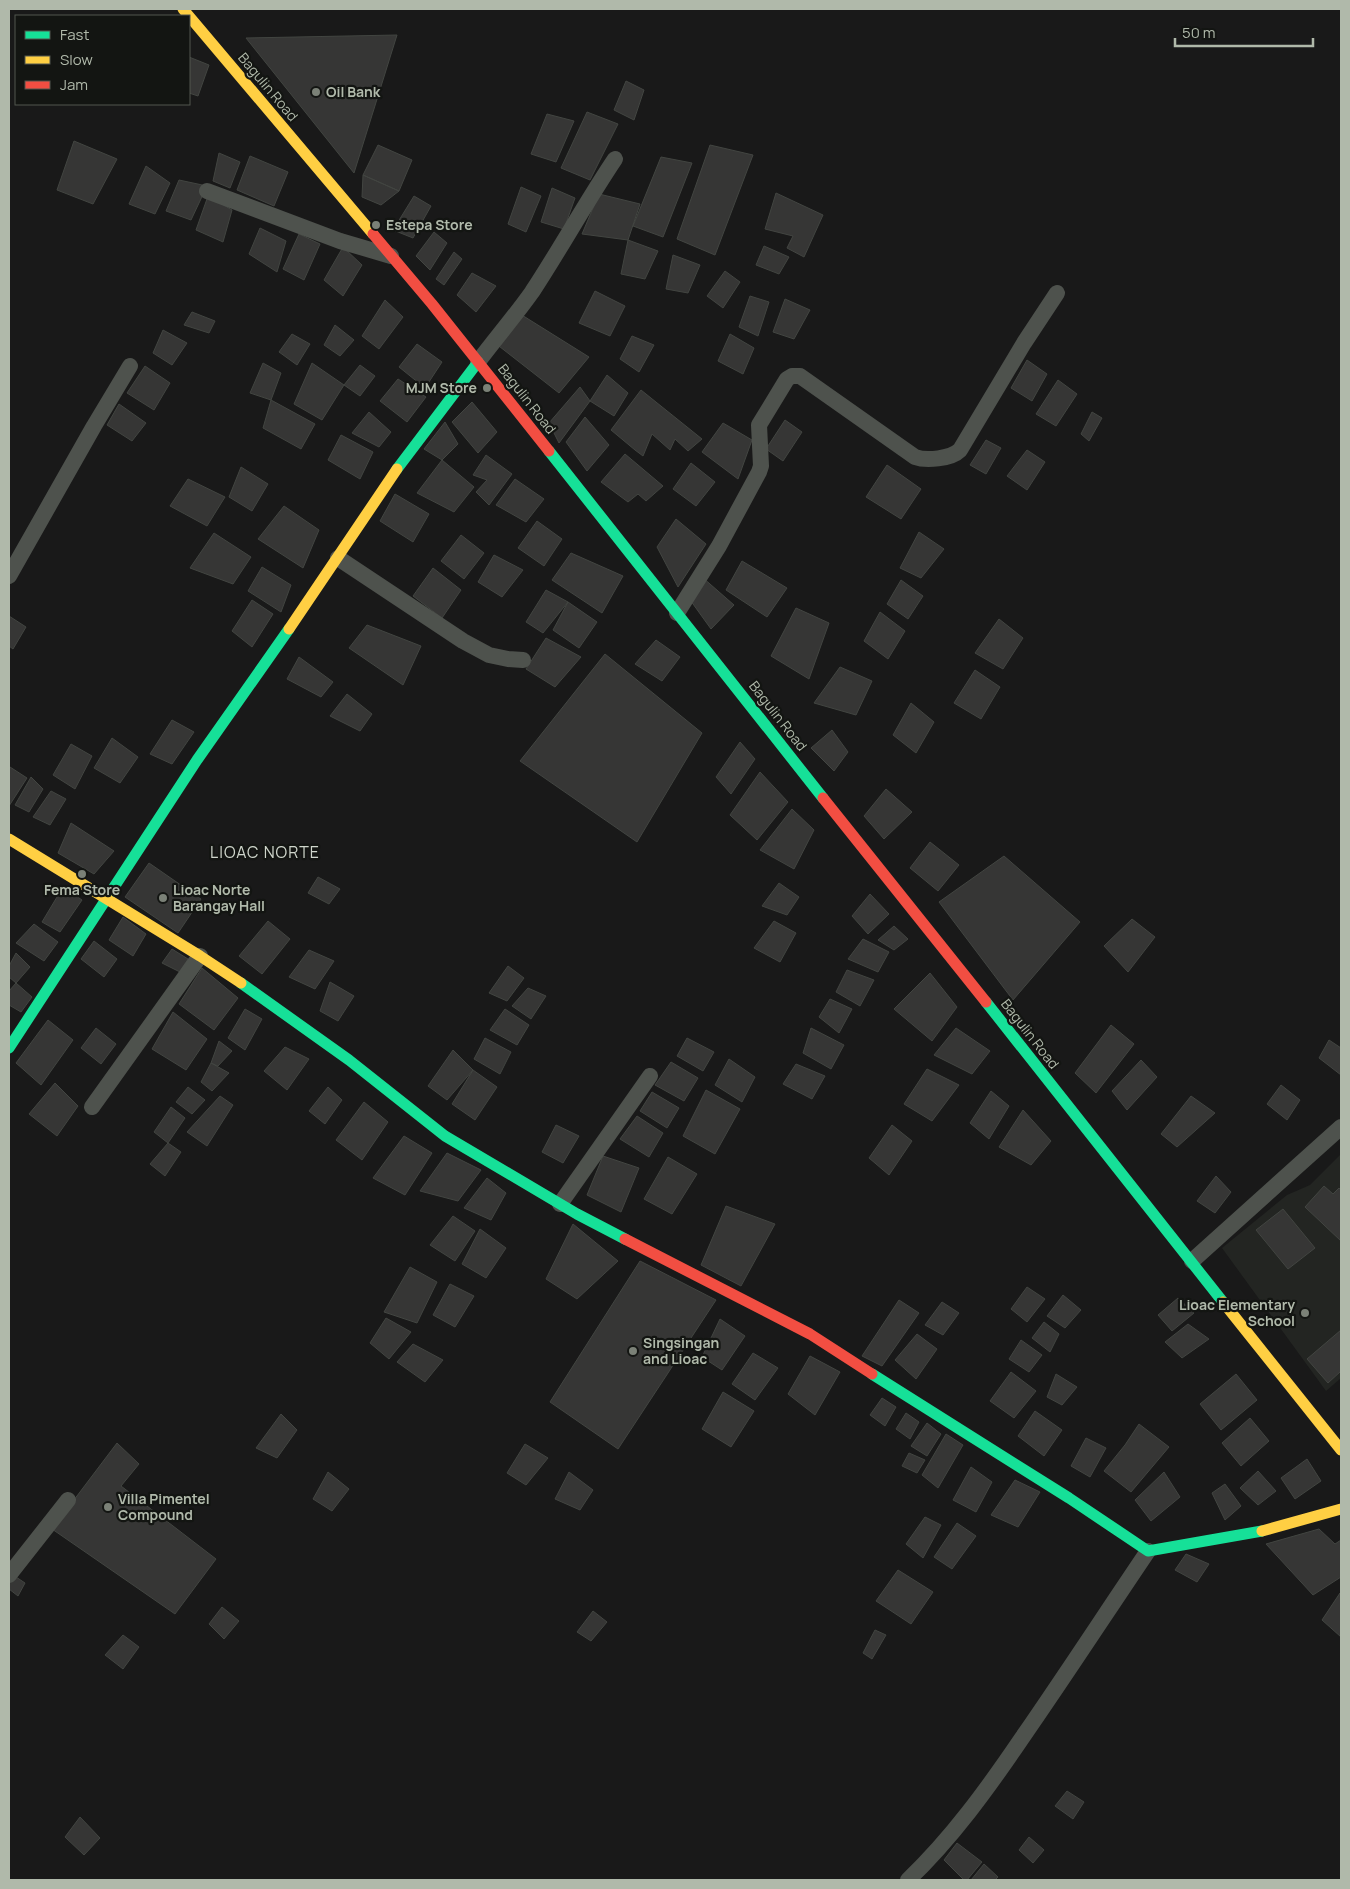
<svg xmlns="http://www.w3.org/2000/svg" width="1350" height="1889" viewBox="0 0 1350 1889" font-family="Manrope,sans-serif">
  <rect width="100%" height="100%" fill="#191919"/>
  <path fill="#232522" d="M1341,1154V1378L1326,1391L1222,1248L1287,1195L1310,1185Z"/>
  <path fill="#363635" stroke="#424541" d="M397,35L354,173L246,38Z
    M189,57L209,65L198,96L189,93Z
    M626,81L644,90L634,120L614,110Z
    M587,112L618,124L590,180L561,168Z
    M547,114L574,121L556,162L531,154Z
    M74,141L117,159L93,204L57,190Z
    M378,145L412,160L399,191L363,175Z
    M710,145L753,155L715,255L677,239Z
    M219,153L240,162L230,188L213,181Z
    M250,156L288,172L274,206L237,190Z
    M661,157L692,163L663,237L633,226Z
    M146,166L170,183L155,214L129,204Z
    M363,175L399,191L381,205L362,197Z
    M179,180L207,186L191,220L166,211Z
    M521,187L541,196L526,232L508,224Z
    M552,188L575,198L564,229L541,222Z
    M776,193L823,215L804,257L787,248L793,236L765,229Z
    M599,194L640,204L628,240L582,234Z
    M208,196L232,210L223,242L196,230Z
    M414,196L431,206L413,238L393,230Z
    M260,228L286,241L277,272L249,254Z
    M434,232L447,243L430,270L416,256Z
    M299,234L320,244L304,280L283,269Z
    M628,240L658,251L645,279L621,274Z
    M764,246L789,257L779,274L756,265Z
    M343,247L362,265L343,296L324,280Z
    M454,252L462,259L444,285L436,279Z
    M673,255L700,265L688,293L666,289Z
    M725,271L740,282L723,308L707,296Z
    M472,273L496,286L476,312L457,295Z
    M595,291L625,306L610,336L579,323Z
    M750,296L769,302L758,336L739,327Z
    M785,299L810,310L794,339L773,332Z
    M385,300L403,317L379,349L362,336Z
    M192,312L215,321L209,333L184,325Z
    M517,312L589,357L559,393L495,343Z
    M335,325L354,340L340,356L324,345Z
    M163,330L187,343L172,365L153,353Z
    M292,334L310,344L297,365L279,352Z
    M730,334L754,348L743,374L718,361Z
    M632,336L654,345L639,372L620,359Z
    M417,344L442,362L425,388L399,367Z
    M1027,360L1047,374L1032,401L1011,388Z
    M263,363L281,373L271,400L250,393Z
    M312,363L344,385L322,420L294,404Z
    M360,365L375,376L360,396L344,385Z
    M145,366L170,383L154,410L127,393Z
    M607,375L628,393L614,416L590,401Z
    M398,379L426,397L407,422L380,401Z
    M1058,380L1077,394L1056,426L1036,414Z
    M580,387L590,401L559,443L549,423Z
    M641,390L702,439L688,451L675,439L670,450L652,434L643,456L635,450L611,430Z
    M271,400L315,424L301,449L263,428Z
    M472,402L497,432L478,453L452,422Z
    M119,404L146,423L132,441L107,425Z
    M369,412L391,432L379,447L352,433Z
    M1092,412L1102,418L1089,441L1081,434Z
    M585,417L609,445L587,471L566,442Z
    M785,420L802,432L783,461L766,449Z
    M445,422L458,444L442,460L424,449Z
    M723,423L752,440L738,479L702,452Z
    M341,435L373,452L360,479L328,460Z
    M986,440L1001,448L986,474L970,465Z
    M1027,450L1045,462L1027,490L1007,476Z
    M625,454L663,486L646,501L638,494L628,502L601,482Z
    M486,455L512,474L489,505L476,492L487,480L473,475Z
    M442,460L474,487L454,512L417,493Z
    M691,463L715,482L696,506L673,489Z
    M887,465L921,489L901,519L866,497Z
    M241,467L268,484L252,511L229,497Z
    M188,479L225,497L207,526L170,506Z
    M515,479L544,499L526,522L496,505Z
    M395,494L429,514L413,542L380,521Z
    M284,506L319,530L303,568L258,539Z
    M676,519L706,544L678,587L657,547Z
    M537,521L562,539L544,566L518,548Z
    M919,532L944,549L921,578L900,568Z
    M214,533L251,557L233,584L190,568Z
    M461,535L484,553L464,579L441,561Z
    M571,553L623,576L602,613L552,580Z
    M494,555L523,570L502,597L478,582Z
    M742,561L787,588L767,617L726,590Z
    M262,567L291,585L281,612L248,591Z
    M433,568L461,590L442,618L413,596Z
    M702,577L734,605L711,629L688,597Z
    M901,580L923,596L908,619L887,604Z
    M546,590L568,602L543,633L526,622Z
    M252,600L273,614L252,647L232,631Z
    M568,602L597,622L579,648L553,630Z
    M796,608L829,623L809,679L771,656Z
    M880,612L905,631L888,659L864,641Z
    M9,616L26,627L13,649L9,646Z
    M999,619L1023,638L1003,669L975,653Z
    M367,625L421,646L403,685L349,648Z
    M546,638L581,657L555,687L526,669Z
    M656,640L680,657L662,681L635,664Z
    M605,654L702,733L637,842L520,761Z
    M299,657L333,682L321,697L287,679Z
    M840,667L872,681L856,715L814,703Z
    M975,670L1000,687L981,719L954,703Z
    M347,694L372,714L360,731L330,716Z
    M911,703L934,722L916,753L893,735Z
    M172,720L194,732L172,764L150,754Z
    M832,730L848,752L834,771L811,748Z
    M112,738L138,757L120,783L94,768Z
    M740,742L755,759L731,794L716,777Z
    M71,744L92,756L75,789L53,775Z
    M10,767L27,778L9,806V769Z
    M760,772L788,802L757,840L730,815Z
    M31,777L43,789L29,812L15,805Z
    M886,789L912,812L884,839L864,816Z
    M51,791L66,799L50,825L33,817Z
    M792,809L814,830L794,869L760,850Z
    M71,823L114,851L94,874L58,853Z
    M930,842L959,865L938,891L910,868Z
    M1004,856L1080,922L1013,1000L939,902Z
    M149,863L201,899L178,933L125,897Z
    M318,877L340,889L329,904L308,893Z
    M779,883L799,897L787,915L762,906Z
    M63,887L82,900L60,932L42,922Z
    M870,894L889,914L868,934L852,916Z
    M123,917L146,934L133,956L109,940Z
    M1132,919L1155,937L1128,972L1104,946Z
    M268,921L290,939L262,974L239,956Z
    M774,921L796,933L780,962L754,948Z
    M34,924L58,942L44,961L16,943Z
    M894,926L908,939L894,950L878,940Z
    M863,939L889,952L878,972L848,959Z
    M94,941L117,959L104,977L81,959Z
    M172,949L188,959L180,972L162,963Z
    M309,950L334,961L315,989L289,977Z
    M16,953L30,967L16,983L9,977V966Z
    M508,966L524,978L507,1001L489,993Z
    M202,968L238,998L214,1030L179,1004Z
    M847,970L874,980L860,1006L836,992Z
    M930,973L957,1007L932,1041L894,1009Z
    M330,982L354,996L338,1021L320,1011Z
    M16,983L32,997L21,1012L9,1005V991Z
    M528,988L546,996L531,1019L512,1006Z
    M830,999L852,1009L839,1033L819,1017Z
    M245,1009L262,1019L245,1050L228,1038Z
    M505,1009L529,1025L517,1045L490,1030Z
    M173,1012L207,1039L186,1070L152,1049Z
    M48,1020L73,1040L41,1085L16,1063Z
    M1111,1025L1134,1044L1096,1093L1075,1073Z
    M96,1028L116,1044L101,1064L81,1048Z
    M811,1028L844,1045L831,1069L803,1053Z
    M956,1028L990,1051L972,1074L934,1055Z
    M485,1038L511,1052L500,1074L474,1059Z
    M687,1038L714,1052L703,1071L677,1056Z
    M1329,1040L1341,1048V1075L1319,1058Z
    M219,1041L232,1051L218,1066L211,1063Z
    M285,1047L309,1059L287,1090L264,1071Z
    M453,1050L473,1070L447,1100L428,1086Z
    M729,1059L755,1077L742,1102L715,1085Z
    M1141,1060L1157,1077L1127,1110L1112,1091Z
    M671,1062L698,1078L684,1101L655,1085Z
    M211,1063L229,1073L212,1091L201,1082Z
    M796,1064L825,1076L812,1099L783,1084Z
    M927,1069L959,1085L932,1121L904,1104Z
    M473,1070L497,1087L475,1120L452,1104Z
    M55,1083L78,1106L57,1136L29,1114Z
    M1281,1085L1300,1100L1287,1120L1267,1104Z
    M188,1087L205,1100L192,1114L176,1102Z
    M328,1087L342,1100L325,1124L309,1111Z
    M706,1090L740,1109L715,1154L683,1136Z
    M991,1091L1009,1106L989,1139L970,1123Z
    M652,1092L679,1108L667,1128L640,1111Z
    M220,1096L233,1105L207,1146L187,1132Z
    M1191,1096L1215,1113L1177,1147L1161,1134Z
    M364,1102L388,1122L362,1160L336,1140Z
    M171,1107L185,1118L168,1143L154,1132Z
    M1023,1110L1051,1141L1031,1165L999,1147Z
    M637,1116L663,1133L649,1157L620,1139Z
    M556,1125L579,1136L563,1163L542,1152Z
    M892,1125L912,1141L889,1175L869,1158Z
    M404,1136L432,1153L405,1195L373,1178Z
    M168,1143L181,1152L165,1176L150,1164Z
    M447,1153L481,1170L458,1201L420,1191Z
    M603,1156L639,1168L621,1212L587,1195Z
    M668,1157L697,1174L672,1214L644,1199Z
    M1216,1176L1231,1192L1215,1213L1197,1201Z
    M487,1178L506,1193L491,1220L464,1208Z
    M1324,1186L1333,1194L1339,1188L1341,1190V1241L1305,1207Z
    M726,1206L775,1224L741,1286L701,1265Z
    M1283,1209L1315,1248L1288,1269L1256,1230Z
    M453,1216L475,1231L455,1261L430,1245Z
    M573,1224L618,1261L577,1299L546,1279Z
    M480,1229L506,1248L486,1278L462,1264Z
    M640,1261L716,1300L618,1449L550,1402Z
    M410,1267L437,1282L417,1323L384,1312Z
    M450,1284L474,1296L455,1327L433,1315Z
    M1027,1287L1045,1299L1027,1322L1011,1309Z
    M1063,1295L1081,1310L1065,1328L1047,1316Z
    M1178,1298L1194,1313L1172,1331L1158,1315Z
    M899,1300L919,1313L882,1366L862,1356Z
    M942,1302L959,1313L943,1335L925,1325Z
    M386,1318L411,1332L389,1359L370,1343Z
    M720,1319L745,1336L722,1370L702,1357Z
    M1044,1322L1059,1334L1050,1352L1032,1338Z
    M1188,1324L1209,1339L1182,1358L1165,1342Z
    M1341,1330V1371L1328,1383L1307,1359Z
    M917,1334L937,1349L916,1379L895,1360Z
    M1021,1340L1042,1355L1029,1372L1009,1359Z
    M413,1344L443,1360L425,1382L397,1362Z
    M753,1353L778,1368L755,1400L732,1384Z
    M810,1356L840,1372L815,1415L788,1394Z
    M1011,1372L1036,1391L1014,1418L990,1401Z
    M1056,1374L1077,1387L1062,1405L1047,1397Z
    M1236,1374L1257,1400L1221,1430L1200,1404Z
    M723,1392L754,1411L731,1447L702,1429Z
    M882,1398L896,1407L885,1426L870,1415Z
    M1035,1411L1062,1430L1044,1456L1018,1436Z
    M906,1413L919,1422L910,1439L896,1429Z
    M281,1414L297,1430L277,1458L256,1448Z
    M1250,1418L1269,1441L1241,1466L1222,1443Z
    M927,1423L941,1434L927,1456L911,1446Z
    M1139,1424L1169,1447L1131,1492L1104,1471L1125,1445Z
    M946,1434L963,1445L938,1488L922,1475Z
    M1086,1438L1106,1448L1090,1477L1071,1466Z
    M117,1443L139,1464L121,1486L216,1559L175,1614L52,1529Z
    M525,1444L548,1458L526,1485L507,1473Z
    M909,1453L925,1460L917,1473L902,1466Z
    M1307,1459L1321,1481L1295,1499L1281,1478Z
    M971,1467L992,1482L976,1512L953,1500Z
    M1258,1471L1276,1491L1258,1505L1240,1488Z
    M328,1472L349,1489L332,1511L313,1499Z
    M569,1472L593,1490L580,1510L555,1499Z
    M1164,1472L1180,1497L1151,1521L1135,1500Z
    M1015,1480L1040,1492L1018,1527L991,1515Z
    M1225,1484L1241,1506L1225,1520L1212,1493Z
    M925,1517L941,1525L923,1558L906,1544Z
    M957,1523L976,1536L952,1569L934,1557Z
    M1319,1529L1335,1544L1341,1540V1577L1313,1595L1266,1544Z
    M1186,1554L1209,1564L1197,1582L1175,1570Z
    M898,1570L933,1592L911,1624L876,1601Z
    M13,1575L25,1583L18,1596L9,1589V1581Z
    M1340,1593L1341,1594V1637L1322,1620Z
    M222,1607L239,1621L224,1639L209,1624Z
    M593,1611L607,1622L591,1641L577,1632Z
    M875,1630L886,1635L872,1659L863,1653Z
    M123,1635L139,1647L123,1669L105,1655Z
    M1067,1791L1084,1802L1073,1819L1055,1806Z
    M80,1817L100,1838L84,1855L65,1837Z
    M1029,1837L1044,1850L1033,1863L1019,1850Z
    M957,1843L982,1862L967,1880H964L944,1860Z
    M984,1864L998,1877L995,1880H971Z"/>
  <g fill="none" stroke-linecap="round" stroke-linejoin="round">
    <path stroke="#4e524d" stroke-width="16" d="M207,191L340,241L391,256
      M478,362C496,338 515,316 532,292C561,248 586,202 615,159
      M338,558L463,641L489,655L508,659L523,660
      M9,576L94,426L130,366
      M677,613L719,546L759,472L761,466L759,425L787,379L792,376H800L915,457C926,461 951,459 960,450L1024,343L1057,293
      M92,1107L200,956
      M560,1204L650,1076
      M1192,1261L1341,1127
      M9,1575L68,1500
      M908,1880C952,1838 988,1788 1022,1738C1065,1676 1106,1613 1148,1551"/>
    <path stroke="#16e098" stroke-width="11" d="M549,451L823,798
      M397,469L478,362
      M241,983L349,1060L445,1136L577,1214L625,1239
      M986,1002L1223,1302
      M9,1048L197,760L289,629
      M872,1374L1069,1498L1148,1551L1262,1531"/>
    <path stroke="#ffcf43" stroke-width="11" d="M183,9L373,234
      M289,629L397,469
      M9,839L200,956L241,983
      M1223,1302L1341,1450
      M1262,1531L1341,1509"/>
    <path stroke="#f24e42" stroke-width="11" d="M373,234L432,304L549,451
      M823,798L986,1002
      M625,1239L810,1334L872,1374"/>
  </g>
  <g fill="#7b8177" stroke="#131512" stroke-width="2">
    <circle cx="316" cy="92" r="5"/>
    <circle cx="376" cy="225" r="5"/>
    <circle cx="487" cy="388" r="5"/>
    <circle cx="82" cy="874" r="5"/>
    <circle cx="163" cy="898" r="5"/>
    <circle cx="1305" cy="1313" r="5"/>
    <circle cx="633" cy="1351" r="5"/>
    <circle cx="108" cy="1507" r="5"/>
  </g>
  <g text-anchor="middle" stroke-width="4.5" stroke-linejoin="round" paint-order="stroke">
    <g font-size="14" fill="#b0b9aa" stroke="#131512">
      <text transform="translate(268 87) rotate(50)" y="5">Bagulin Road</text>
      <text transform="translate(527 399) rotate(52)" y="5">Bagulin Road</text>
      <text transform="translate(778 716) rotate(52)" y="5">Bagulin Road</text>
      <text transform="translate(1030 1034) rotate(52)" y="5">Bagulin Road</text>
    </g>
    <g font-size="14" font-weight="bold" fill="#b0b9aa" stroke="#131512" text-anchor="start">
      <text x="326" y="97">Oil Bank</text>
      <text x="386" y="230">Estepa Store</text>
      <text x="477" y="393" text-anchor="end">MJM Store</text>
      <text x="82" y="895" text-anchor="middle">Fema Store</text>
      <text x="173" y="895">Lioac Norte<tspan x="173" dy="16">Barangay Hall</tspan></text>
      <text x="1295" y="1310" text-anchor="end">Lioac Elementary<tspan x="1295" dy="16">School</tspan></text>
      <text x="643" y="1348">Singsingan<tspan x="643" dy="16">and Lioac</tspan></text>
      <text x="118" y="1504">Villa Pimentel<tspan x="118" dy="16">Compound</tspan></text>
    </g>
    <g font-size="16" letter-spacing="1" fill="#cfd5cb" stroke="#131512">
      <text x="265" y="858">LIOAC NORTE</text>
    </g>
  </g>
  <rect width="1350" height="1889" fill="none" stroke="#b0b9aa" stroke-width="20"/>
  <rect x="15" y="15" width="175" height="90" fill="#131512" stroke="#52574f"/>
  <rect x="25" y="31" width="25" height="8" fill="#16e098" stroke="#52574f"/>
  <text x="60" y="40" font-size="15" fill="#b0b9aa">Fast</text>
  <rect x="25" y="56" width="25" height="8" fill="#ffcf43" stroke="#52574f"/>
  <text x="60" y="65" font-size="15" fill="#b0b9aa">Slow</text>
  <rect x="25" y="81" width="25" height="8" fill="#f24e42" stroke="#52574f"/>
  <text x="60" y="90" font-size="15" fill="#b0b9aa">Jam</text>
  <path d="M1175 38v8h138v-8" fill="none" stroke="#b0b9aa" stroke-width="2.5"/>
  <text x="1182" y="38" font-size="15" fill="#b0b9aa" stroke="#131512" stroke-width="4" paint-order="stroke">50 m</text>
</svg>
